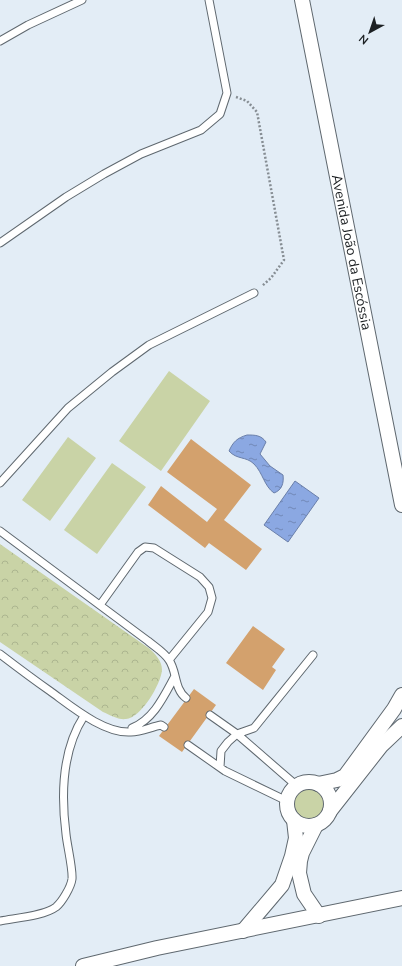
<svg xmlns="http://www.w3.org/2000/svg" width="402" height="966" viewBox="0 0 402 966" font-family="'Nunito Sans',sans-serif">
  <defs>
    <pattern id="park-crowns" width="20" height="18" patternUnits="userSpaceOnUse"><rect width="20" height="18" fill="#c9d3a6"/><path d="M2 6a3 3 0 1 1 6 0M12 15a3 3 0 1 1 6 0" fill="none" stroke="#acb58f"/></pattern>
    <pattern id="water-ripples" width="26" height="14" patternUnits="userSpaceOnUse"><rect width="26" height="14" fill="#8ba8e2"/><path d="M2 4q2-2 4 0t4 0M15 11q2-2 4 0t4 0" fill="none" stroke="#7188b7"/></pattern>
  </defs>
  <rect width="100%" height="100%" fill="#e3edf6"/>
  <path fill="#c9d3a6" d="M169,371L210,401L161,471L119,441Z
    M68,437L96,458L50,521L22,500Z
    M112,463L146,487L97,554L64,530Z
    M294 804a15 15 0 1 1 30 0a15 15 0 1 1-30 0Z"/>
  <path fill="url(#park-crowns)" d="M0,544L150,649C156,655 162,661 162,670C161,684 141,718 126,719C118,720 110,715 103,712L0,642Z"/>
  <path fill="url(#water-ripples)" stroke="#6a7fa9" d="M247,435C255,435 261,435 266,442L260,454L270,466L283,475C284,483 282,490 274,493C264,486 263,473 254,464C246,456 237,460 229,451C233,442 237,438 247,435Z
    M295,481L319,498L288,542L264,525Z"/>
  <path fill="#d3a16d" d="M191,439L251,485L224,520L262,549L246,570L209,543L205,548L148,505L161,486L207,522L217,509L167,472Z
    M253,626L285,649L272,667L276,670L263,690L226,663Z
    M194,689L216,705L182,752L159,736Z"/>
  <g fill="none" stroke-linecap="round" stroke-linejoin="round">
    <g stroke="#5f686f" stroke-width="9">
      <path id="lane" d="M0,41L28,25L82,0
        M0,243L66,197L104,174L141,154L201,130L220,114L227,93L209,0
        M0,483L68,408L112,372L149,345L254,293
        M0,531L148,641C155,647 164,652 169,660C177,671 174,689 186,698
        M100,605L138,552L145,547L154,548L200,577L209,587L212,598L208,612L169,660
        M0,654C17,667 33,679 50,691C71,706 104,734 131,732C141,732 151,727 161,725L164,727
        M210,715L237,734L297,786
        M132,728C154,719 164,696 175,676
        M188,745L225,771L287,801
        M220,767L221,751L228,742L237,734L254,728L313,655
        M0,921C15,918 44,916 56,907C62,902 71,887 72,879C73,869 67,845 66,834C61,795 62,750 84,716"/>
    </g>
    <g stroke="#5f686f" stroke-width="16">
      <g id="street">
        <path id="s1" d="M302,0L402,505"/>
        <circle cx="309" cy="804" r="22"/>
        <path d="M318,784L337,780L345,776L394,709L402,695"/>
        <path d="M330,811L381,746L402,726"/>
        <path d="M316,825L302,853L300,861L299,873L304,894L319,916"/>
        <path d="M243,931L282,885L292,856L296,838L294,820"/>
        <path d="M83,966L157,948L402,898"/>
      </g>
    </g>
    <path stroke="#868d93" stroke-width="2.5" stroke-dasharray="2 2" stroke-linecap="butt" d="M236,97L247,101L257,112L284,260L271,278L262,286"/>
    <use href="#lane" stroke="#fff" stroke-width="7"/>
    <use href="#street" stroke="#fff" stroke-width="14"/>
  </g>
  <g text-anchor="middle" stroke-width="3" stroke-linejoin="round" paint-order="stroke">
    <g font-size="14" fill="#1c2023" stroke="#e3edf6">
      <text dy="5" stroke="none"><textPath href="#s1" startOffset="257">Avenida João da Escóssia</textPath></text>
    </g>
  </g>
  <g transform="translate(370 32) rotate(220)" stroke="#e3edf6" stroke-width="3" paint-order="stroke">
  <path d="M0-3L7 15L0 10L-7 15Z" fill="#1c2023"/>
  <text y="-6" font-size="11" font-weight="bold" text-anchor="middle" fill="#1c2023">N</text>
  </g>
</svg>
